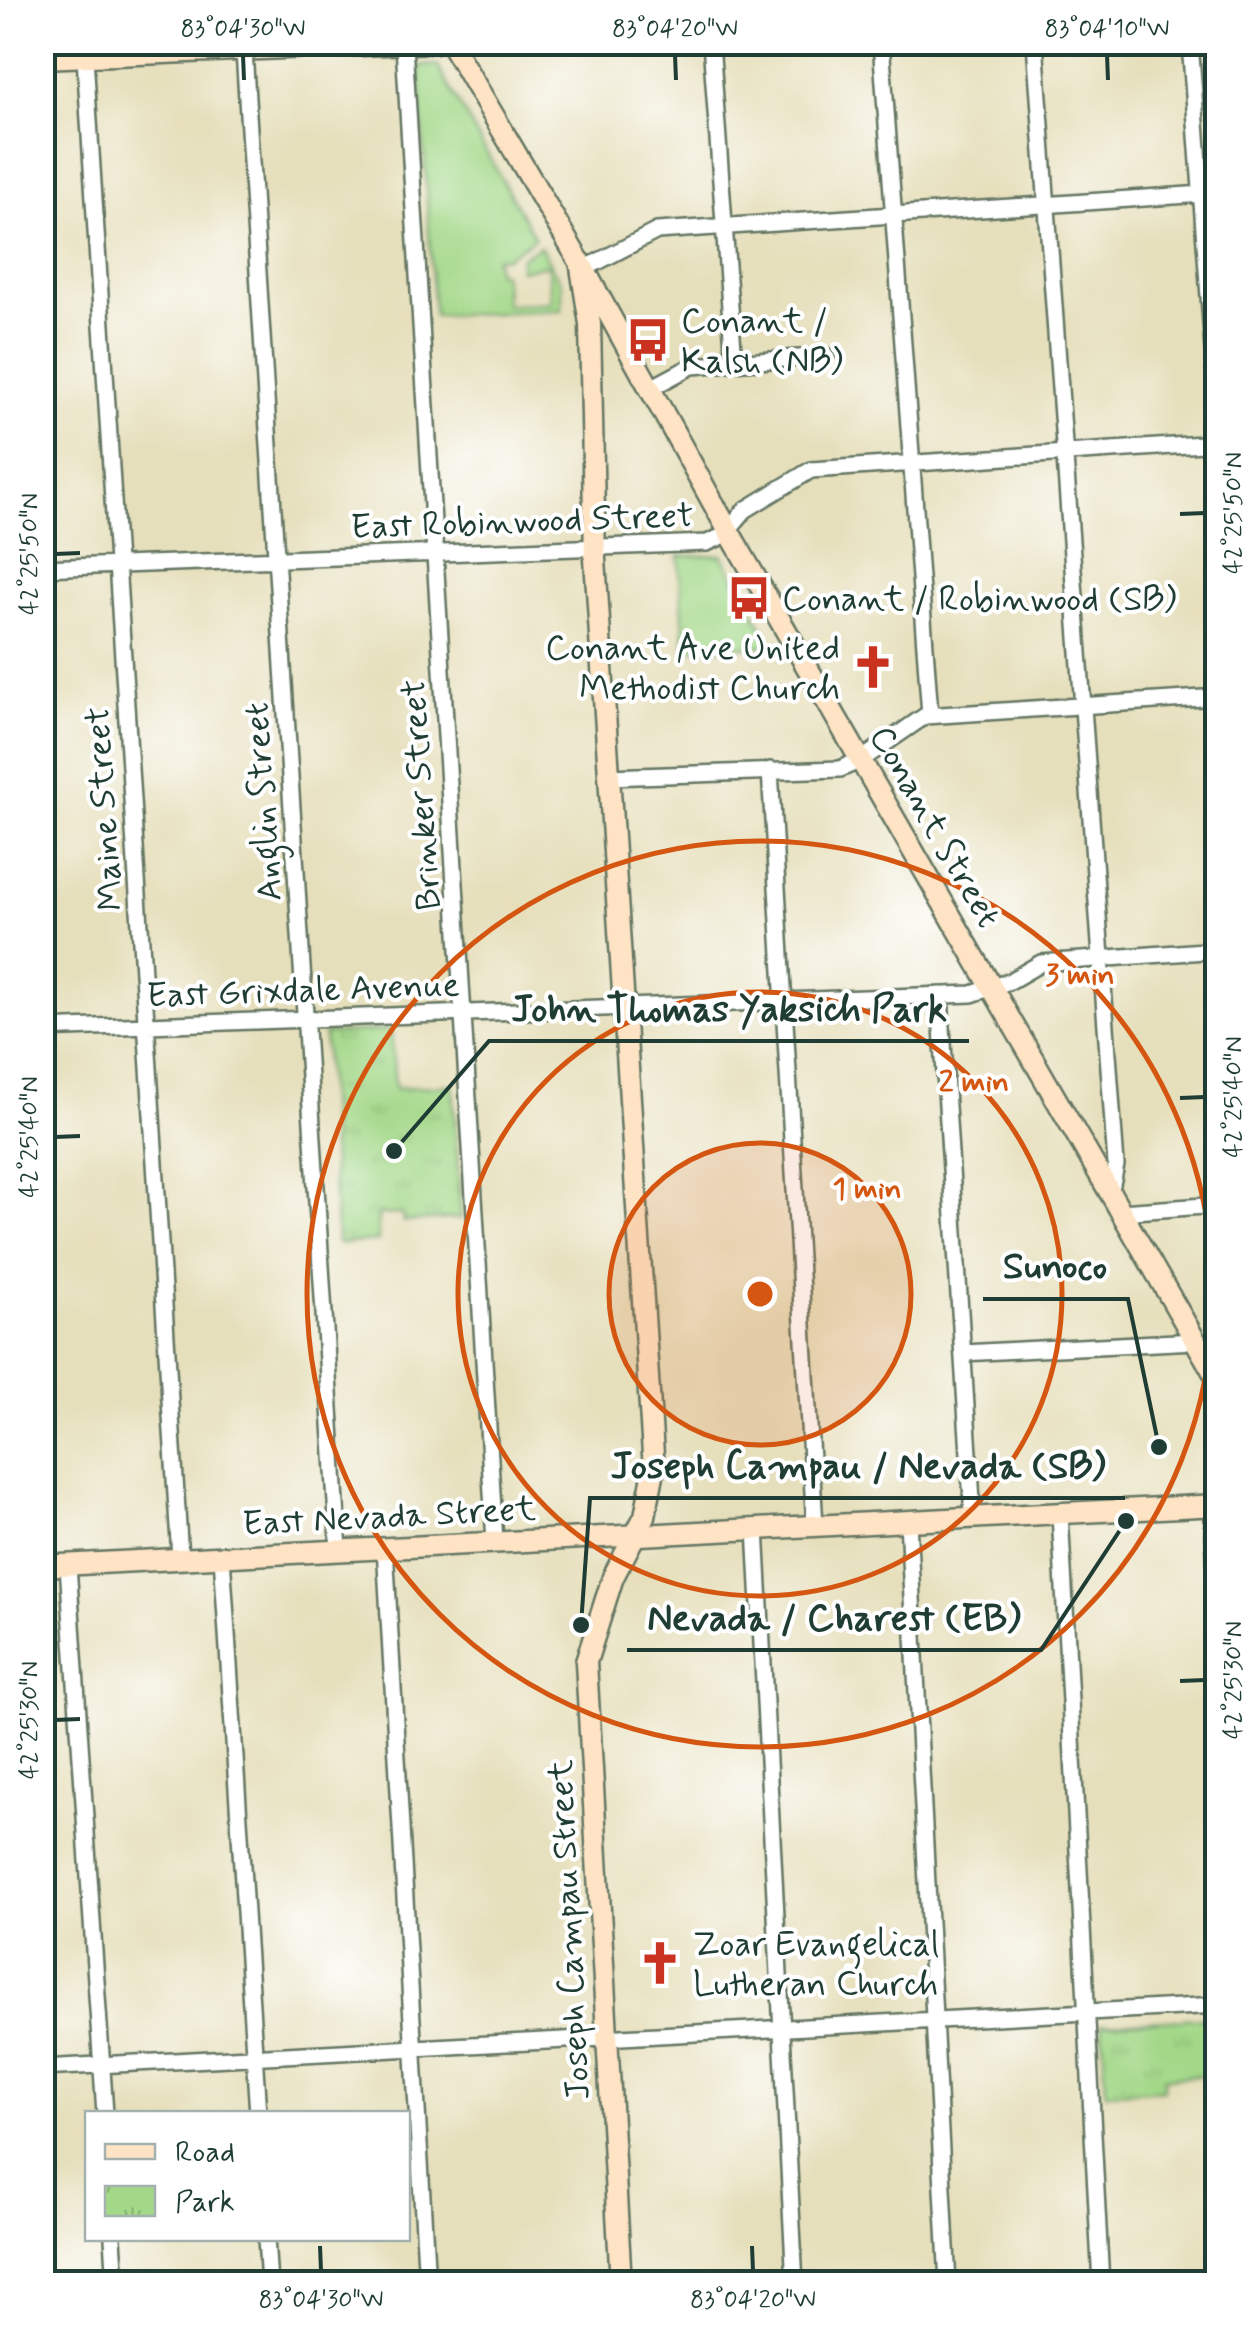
<svg xmlns="http://www.w3.org/2000/svg" width="1260" height="2326" viewBox="0 0 1260 2326" font-family="Mynerve,sans-serif">
  <defs>
    <pattern id="park-tufts" width="24" height="20" patternUnits="userSpaceOnUse" patternTransform="scale(2.5)"><rect width="24" height="20" fill="#a3d888"/><path d="M3 7l-1-3M5 7V3M7 7l1-3M15 17l-1-3M17 17v-4M19 17l1-3" fill="none" stroke="#8cba76"/></pattern>
  </defs>
  <rect width="100%" height="100%" fill="#fff"/>
  <filter id="ink" filterUnits="userSpaceOnUse"><feTurbulence type="fractalNoise" baseFrequency=".01" numOctaves="2"/><feDisplacementMap in="SourceGraphic" scale="20" xChannelSelector="R" yChannelSelector="G"/><feConvolveMatrix kernelMatrix="1 2 1 2 8 2 1 2 1" color-interpolation-filters="sRGB"/></filter>
  <filter id="wash" filterUnits="userSpaceOnUse"><feTurbulence type="fractalNoise" baseFrequency=".0048" numOctaves="4" result="noise"/><feDisplacementMap in="SourceGraphic" scale="40" xChannelSelector="R" yChannelSelector="G"/><feGaussianBlur stdDeviation="2.25" result="paint"/><feColorMatrix in="noise" values="0 0 0 0 0 0 0 0 0 0 0 0 0 0 0 0 0 1.4 0 .05"/><feComposite in="paint" operator="in"/></filter>
  <g filter="url(#wash)">
    <rect width="100%" height="100%" fill="#e6dfbb"/>
    <path fill="#a3d888" stroke="#618a5e" stroke-width="2.5" d="M437,65L535,238L506,257L495,258L497,273H503L506,305L551,302L548,265L520,270L521,257L540,246L562,284V310L434,316L419,66Z
      M722,555L773,646L685,649L679,556Z"/>
    <path fill="url(#park-tufts)" stroke="#618a5e" stroke-width="2.5" d="M391,1030L395,1088L453,1085L461,1218L403,1222L402,1214L378,1215V1241L337,1244L324,1034Z
      M1217,2017V2074L1164,2078V2089L1106,2093L1102,2024Z"/>
  </g>
  <g filter="url(#ink)">
    <g fill="none" stroke-linecap="round" stroke-linejoin="round">
      <g stroke="#657663" stroke-width="20">
        <path id="street" d="M711,42L734,363
          M881,42L930,715
          M1035,42L1116,1165L1110,1194
          M1190,42L1218,417
          M404,45L495,1542
          M244,51L339,1550
          M85,57L180,1558
          M582,270L657,231L1218,193
          M649,389L692,366L826,356
          M42,568L707,543L723,536L745,510L811,470L1218,443
          M770,770L815,1526
          M608,777L840,769L861,760L925,716L1218,697
          M940,995L973,1517
          M42,1029L972,994L1010,981L1041,963L1218,950
          M1121,1212L1218,1205
          M963,1353L1195,1341
          M1212,1505L1218,1602
          M1060,1513L1101,2284
          M908,1521L948,2284
          M756,1528L795,2284
          M385,1547L427,2284
          M222,1556L258,2114
          M68,1565L105,2114
          M42,2068L1218,2005
          M113,2238L116,2284
          M266,2238L269,2284"/>
      </g>
      <g stroke="#657663" stroke-width="25">
        <path id="secondary" d="M450,42L584,269L728,530L1218,1380
          M42,58L436,42
          M580,261L590,324L595,559L654,1470L645,1516L613,1577L586,1662L621,2284
          M42,1566L1218,1505"/>
      </g>
      <use href="#street" stroke="#fff" stroke-width="15"/>
      <use href="#secondary" stroke="#fee4c5" stroke-width="20"/>
    </g>
  </g>
  <path fill="none" stroke="#1f3d34" stroke-width="4" d="M243,55L244,80M675,55L676,80M1107,55L1108,80M1180,514L1205,513M55,554L80,553M1180,1098L1205,1097M55,1137L80,1136M1180,1681L1205,1680M55,1720L80,1719M320,2246L321,2271M752,2246L753,2271"/>
  <circle cx="760" cy="1294" r="151" fill="#d45610" fill-opacity=".12"/>
  <g fill="none" stroke="#d45610" stroke-width="5">
    <circle cx="760" cy="1294" r="151"/>
    <circle cx="760" cy="1294" r="302"/>
    <circle cx="760" cy="1294" r="453"/>
  </g>
  <defs>
    <g id="bus-bare" transform="scale(3.45)"><path d="M-5-6H5V4H4V6H2V4H-2V6H-4V4H-5ZM-3.5-4V0h7V-4ZM-3.5 1.2v1.5H-2V1.2ZM2 1.2v1.5H3.5V1.2Z" fill="#c8321e" stroke="#fff" stroke-width="2.5" paint-order="stroke"/></g>
    <g id="church-bare" transform="scale(3.45)"><path d="M-1.2-6h2.4v3.5h3.3v2.4h-3.3V6h-2.4V-.1h-3.3v-2.4h3.3Z" fill="#c8321e" stroke="#fff" stroke-width="2.5" paint-order="stroke"/></g>
  </defs>
  <g fill-rule="evenodd">
    <use href="#bus-bare" x="648" y="340"/>
    <use href="#bus-bare" x="749" y="598"/>
    <use href="#church-bare" x="873" y="667"/>
    <use href="#church-bare" x="660" y="1963"/>
  </g>
  <g text-anchor="middle" stroke-width="8" stroke-linejoin="round" paint-order="stroke">
    <g font-size="35" fill="#1f3d34" stroke="#fff" text-anchor="start">
      <text x="681" y="332">Conant /<tspan x="681" dy="40">Kalsh (NB)</tspan></text>
      <text x="782" y="610">Conant / Robinwood (SB)</text>
      <text x="840" y="659" text-anchor="end">Conant Ave United<tspan x="840" dy="40">Methodist Church</tspan></text>
      <text x="693" y="1955">Zoar Evangelical<tspan x="693" dy="40">Lutheran Church</tspan></text>
    </g>
    <g font-size="35" fill="#1f3d34" stroke="#fff">
      <text transform="translate(522 520) rotate(-2)" y="12">East Robinwood Street</text>
      <text transform="translate(420 795) rotate(-94)" y="12">Brinker Street</text>
      <text transform="translate(262 802) rotate(-94)" y="12">Anglin Street</text>
      <text transform="translate(103 809) rotate(-94)" y="12">Maine Street</text>
      <text transform="translate(936 826) rotate(60)" y="12">Conant Street</text>
      <text transform="translate(303 989) rotate(-2)" y="12">East Grixdale Avenue</text>
      <text transform="translate(389 1515) rotate(-3)" y="12">East Nevada Street</text>
      <text transform="translate(568 1930) rotate(-93)" y="12">Joseph Campau Street</text>
    </g>
  </g>
  <circle cx="760" cy="1294" r="15" fill="#d45610" stroke="#fff" stroke-width="5"/>
  <g font-size="30" text-anchor="middle" font-weight="bold" fill="#d45610" stroke="#fff" stroke-width="8" stroke-linejoin="round" paint-order="stroke">
    <text x="1080" y="984">3 min</text>
    <text x="974" y="1091">2 min</text>
    <text x="867" y="1198">1 min</text>
  </g>
  <path fill="none" stroke="#1f3d34" stroke-width="4" d="M394 1151L489 1041H969M1159 1447L1128 1299H983M581 1625L590 1498H1125M1126 1521L1041 1650H627"/>
  <g fill="#1f3d34" stroke="#fff" stroke-width="4">
    <circle cx="394" cy="1151" r="10"/>
    <circle cx="1159" cy="1447" r="10"/>
    <circle cx="581" cy="1625" r="10"/>
    <circle cx="1126" cy="1521" r="10"/>
  </g>
  <g font-size="38" text-anchor="middle" font-weight="bold" fill="#1f3d34" stroke="#fff" stroke-width="8" stroke-linejoin="round" paint-order="stroke">
    <text x="729" y="1021">John Thomas Yaksich Park</text>
    <text x="1055" y="1278">Sunoco</text>
    <text x="858" y="1478">Joseph Campau / Nevada (SB)</text>
    <text x="834" y="1630">Nevada / Charest (EB)</text>
  </g>
  <rect width="1260" height="2326" fill="none" stroke="#fff" stroke-width="110"/>
  <rect x="85" y="2111" width="325" height="130" fill="#ffffff" stroke="#a5b1ae" stroke-width="2.5"/>
  <rect x="105" y="2144" width="50" height="15" fill="#fee4c5" stroke="#a5b1ae" stroke-width="2.5"/>
  <text x="175" y="2161" font-size="30" fill="#1f3d34">Road</text>
  <rect x="105" y="2186" width="50" height="30" fill="url(#park-tufts)" stroke="#a5b1ae" stroke-width="2.5"/>
  <text x="175" y="2211" font-size="30" fill="#1f3d34">Park</text>
  <rect x="55" y="55" width="1150" height="2216" fill="none" stroke="#1f3d34" stroke-width="4"/>
  <g font-size="25" text-anchor="middle" fill="#1f3d34">
    <text x="243" y="36">83°04'30"W</text>
    <text x="675" y="36">83°04'20"W</text>
    <text x="1107" y="36">83°04'10"W</text>
    <text transform="translate(1232 513) rotate(-90)" y="9">42°25'50"N</text>
    <text transform="translate(28 554) rotate(-90)" y="9">42°25'50"N</text>
    <text transform="translate(1232 1097) rotate(-90)" y="9">42°25'40"N</text>
    <text transform="translate(28 1137) rotate(-90)" y="9">42°25'40"N</text>
    <text transform="translate(1232 1680) rotate(-90)" y="9">42°25'30"N</text>
    <text transform="translate(28 1720) rotate(-90)" y="9">42°25'30"N</text>
    <text x="321" y="2307">83°04'30"W</text>
    <text x="753" y="2307">83°04'20"W</text>
  </g>
</svg>
